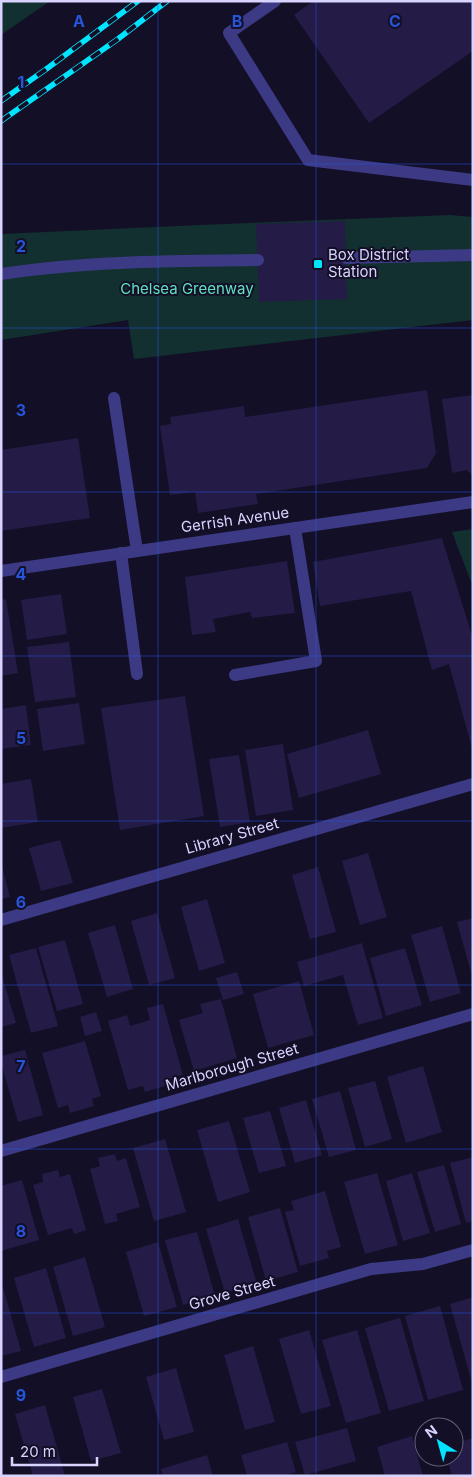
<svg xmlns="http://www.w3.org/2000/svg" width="474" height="1477" viewBox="0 0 474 1477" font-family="Inter,sans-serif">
  <rect width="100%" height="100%" fill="#130f26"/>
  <path fill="#12302f" d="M1,1H50L1,35Z
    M450,215L473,217V320L134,359L128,320L1,340V234L200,225Z
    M473,529V587L452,532Z"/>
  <path fill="#241b47" d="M313,1H473V51L369,123L294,15Z
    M345,221L347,299L259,302L256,224Z
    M427,390L436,453L427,468L256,494L258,504L198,513L195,492L170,495L160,426L171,424L170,417L244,406L245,417Z
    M473,395V476L467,470L452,473L442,399Z
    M78,438L90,518L1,531V450Z
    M442,538L473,639V752L449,664L432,670L411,591L320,606L313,562Z
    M287,561L295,613L252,618L250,612L213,619L216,632L192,635L185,577Z
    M61,594L67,634L27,640L21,600Z
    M6,599L18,673L1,676V600Z
    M69,642L76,697L35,702L27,647Z
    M185,696L204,816L120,830L101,708Z
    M79,703L85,744L43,751L37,709Z
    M26,705L31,745L1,749V709Z
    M368,730L381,774L299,798L287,754Z
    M283,744L293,810L256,816L245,750Z
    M239,755L250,822L220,827L209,759Z
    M31,779L38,822L1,828V784Z
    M60,840L73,883L41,891L29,848Z
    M368,853L387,917L360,925L342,861Z
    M2,866L10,897L1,899V867Z
    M318,867L336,932L310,939L292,875Z
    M207,899L225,963L199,971L181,907Z
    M157,913L175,978L149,985L131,921Z
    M473,918V976H472L457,922Z
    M115,925L133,989L107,997L88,933Z
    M442,926L461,993L430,1002L411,935Z
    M65,940L83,1004L57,1011L38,947Z
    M362,943L383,1018L358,1025L343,975L304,986L297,962Z
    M36,948L58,1026L31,1033L9,955Z
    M405,948L422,1005L386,1016L370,958Z
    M1,972L16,1023L1,1027Z
    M237,972L244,994L223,1000L216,978Z
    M299,981L314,1035L268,1048L253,994Z
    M221,999L237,1058L194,1071L179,1020L203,1013L200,1004Z
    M163,1004L183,1075L169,1079L171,1084L145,1092L143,1086L128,1090L108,1021L127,1015L130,1026L150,1020L147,1008Z
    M96,1012L102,1031L85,1036L80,1017Z
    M85,1041L101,1096L92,1099L94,1106L70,1113L68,1105L58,1108L42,1053Z
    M25,1050L43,1115L18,1122L1,1063V1056Z
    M423,1066L442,1132L406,1143L387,1077Z
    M375,1081L392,1139L365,1147L348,1088Z
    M340,1091L356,1150L329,1157L312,1099Z
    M306,1100L322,1155L295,1163L279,1108Z
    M270,1111L286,1166L259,1173L243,1118Z
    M229,1121L250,1192L218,1202L197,1130Z
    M165,1139L186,1212L154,1221L133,1148Z
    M115,1154L117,1161L126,1158L140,1207L116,1214L118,1221L105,1224L90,1169L100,1166L98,1158Z
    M473,1157V1221L466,1223L450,1163Z
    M444,1165L461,1224L435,1232L417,1172Z
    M58,1170L60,1177L70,1174L86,1230L74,1234L72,1228L48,1235L33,1185L43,1182L42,1174Z
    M377,1173L398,1245L365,1254L344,1182Z
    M412,1173L430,1233L403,1241L386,1181Z
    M22,1180L39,1240L1,1251V1186Z
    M325,1191L341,1247L327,1251L329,1258L300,1266L285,1212L294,1210L291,1201Z
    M280,1208L298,1272L266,1281L248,1217Z
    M238,1219L257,1284L225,1293L206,1229Z
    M197,1232L215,1296L183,1305L165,1240Z
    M158,1242L177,1307L144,1316L126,1252Z
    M85,1257L105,1327L73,1336L53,1267Z
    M46,1268L66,1338L34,1347L14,1278Z
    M1,1287H3L21,1351L1,1356Z
    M473,1297V1383H472L450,1304Z
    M440,1306L463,1390L428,1400L405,1316Z
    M400,1318L424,1401L389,1411L365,1328Z
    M309,1330L331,1406L301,1414L279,1339Z
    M357,1330L381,1413L346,1423L322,1340Z
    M253,1346L275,1422L245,1430L224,1355Z
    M176,1368L194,1432L164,1440L146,1377Z
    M102,1389L121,1453L91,1461L73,1397Z
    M45,1405L65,1476H33L15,1414Z
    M347,1428L356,1461L305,1475L295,1442Z
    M412,1436L423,1476H385L377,1447Z
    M473,1438V1476H452L447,1457H454V1444Z
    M287,1442L296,1472L283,1476H247L241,1455Z
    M207,1455L213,1476H163L161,1469Z"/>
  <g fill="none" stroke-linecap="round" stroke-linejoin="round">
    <path stroke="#3d3a85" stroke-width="12" d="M275,1L229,33L308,160L473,180
      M346,258L473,255
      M1,274C86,261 172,261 258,260
      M114,398L137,551
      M121,553L137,674
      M235,675L316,661L295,528"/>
    <path stroke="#3d3a85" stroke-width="12" d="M1,571L473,502
      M1,920L473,784
      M1,1151L473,1014
      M1,1377L371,1269L423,1264L473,1250"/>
    <g stroke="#00e5ff" stroke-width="5.5">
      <path id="rail" d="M1,101L45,70L138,1
        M1,121L118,39L167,1"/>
    </g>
    <use href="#rail" stroke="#130f26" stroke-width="4" stroke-dasharray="11" stroke-linecap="butt"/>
  </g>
  <path fill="none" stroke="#2655da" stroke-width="1" stroke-opacity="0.55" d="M158,1V1476M316,1V1476M1,164H473M1,328H473M1,492H473M1,656H473M1,821H473M1,985H473M1,1149H473M1,1313H473"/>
  <rect fill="#00e5ff" stroke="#130f26" stroke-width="2" x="313" y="259" width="10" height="10" rx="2.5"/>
  <g text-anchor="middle" stroke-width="4" stroke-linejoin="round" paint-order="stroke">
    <g font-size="15" fill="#d9d4ff" stroke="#130f26" text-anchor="start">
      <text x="328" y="260">Box District<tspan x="328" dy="17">Station</tspan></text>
    </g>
    <g font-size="15" fill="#5fe0c0" stroke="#130f26">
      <text x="187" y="294">Chelsea Greenway</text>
    </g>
    <g font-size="15" fill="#d9d4ff" stroke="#130f26">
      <text transform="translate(235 520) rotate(-8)" y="5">Gerrish Avenue</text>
      <text transform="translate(232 836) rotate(-16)" y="5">Library Street</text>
      <text transform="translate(232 1067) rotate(-16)" y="5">Marlborough Street</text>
      <text transform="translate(232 1293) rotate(-16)" y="5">Grove Street</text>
    </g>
  </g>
  <g font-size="16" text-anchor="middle" font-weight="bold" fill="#2655da" stroke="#130f26" stroke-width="4" stroke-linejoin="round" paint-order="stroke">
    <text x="79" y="27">A</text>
    <text x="237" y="27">B</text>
    <text x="395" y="27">C</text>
    <text x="21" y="88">1</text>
    <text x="21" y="252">2</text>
    <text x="21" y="416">3</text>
    <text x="21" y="580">4</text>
    <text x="21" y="744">5</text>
    <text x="21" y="908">6</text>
    <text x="21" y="1072">7</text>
    <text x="21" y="1237">8</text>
    <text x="21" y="1401">9</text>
  </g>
  <rect width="474" height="1477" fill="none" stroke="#d9d4ff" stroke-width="5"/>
  <g transform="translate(439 1442) rotate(323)"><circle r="24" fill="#130f26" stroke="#625e7d"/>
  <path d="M0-4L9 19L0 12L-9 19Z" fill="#00e5ff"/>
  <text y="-8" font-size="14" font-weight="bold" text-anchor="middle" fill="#d9d4ff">N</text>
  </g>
  <path d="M12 1457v8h85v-8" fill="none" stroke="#d9d4ff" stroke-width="2.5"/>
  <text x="20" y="1457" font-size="15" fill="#d9d4ff" stroke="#130f26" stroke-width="4" paint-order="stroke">20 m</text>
</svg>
